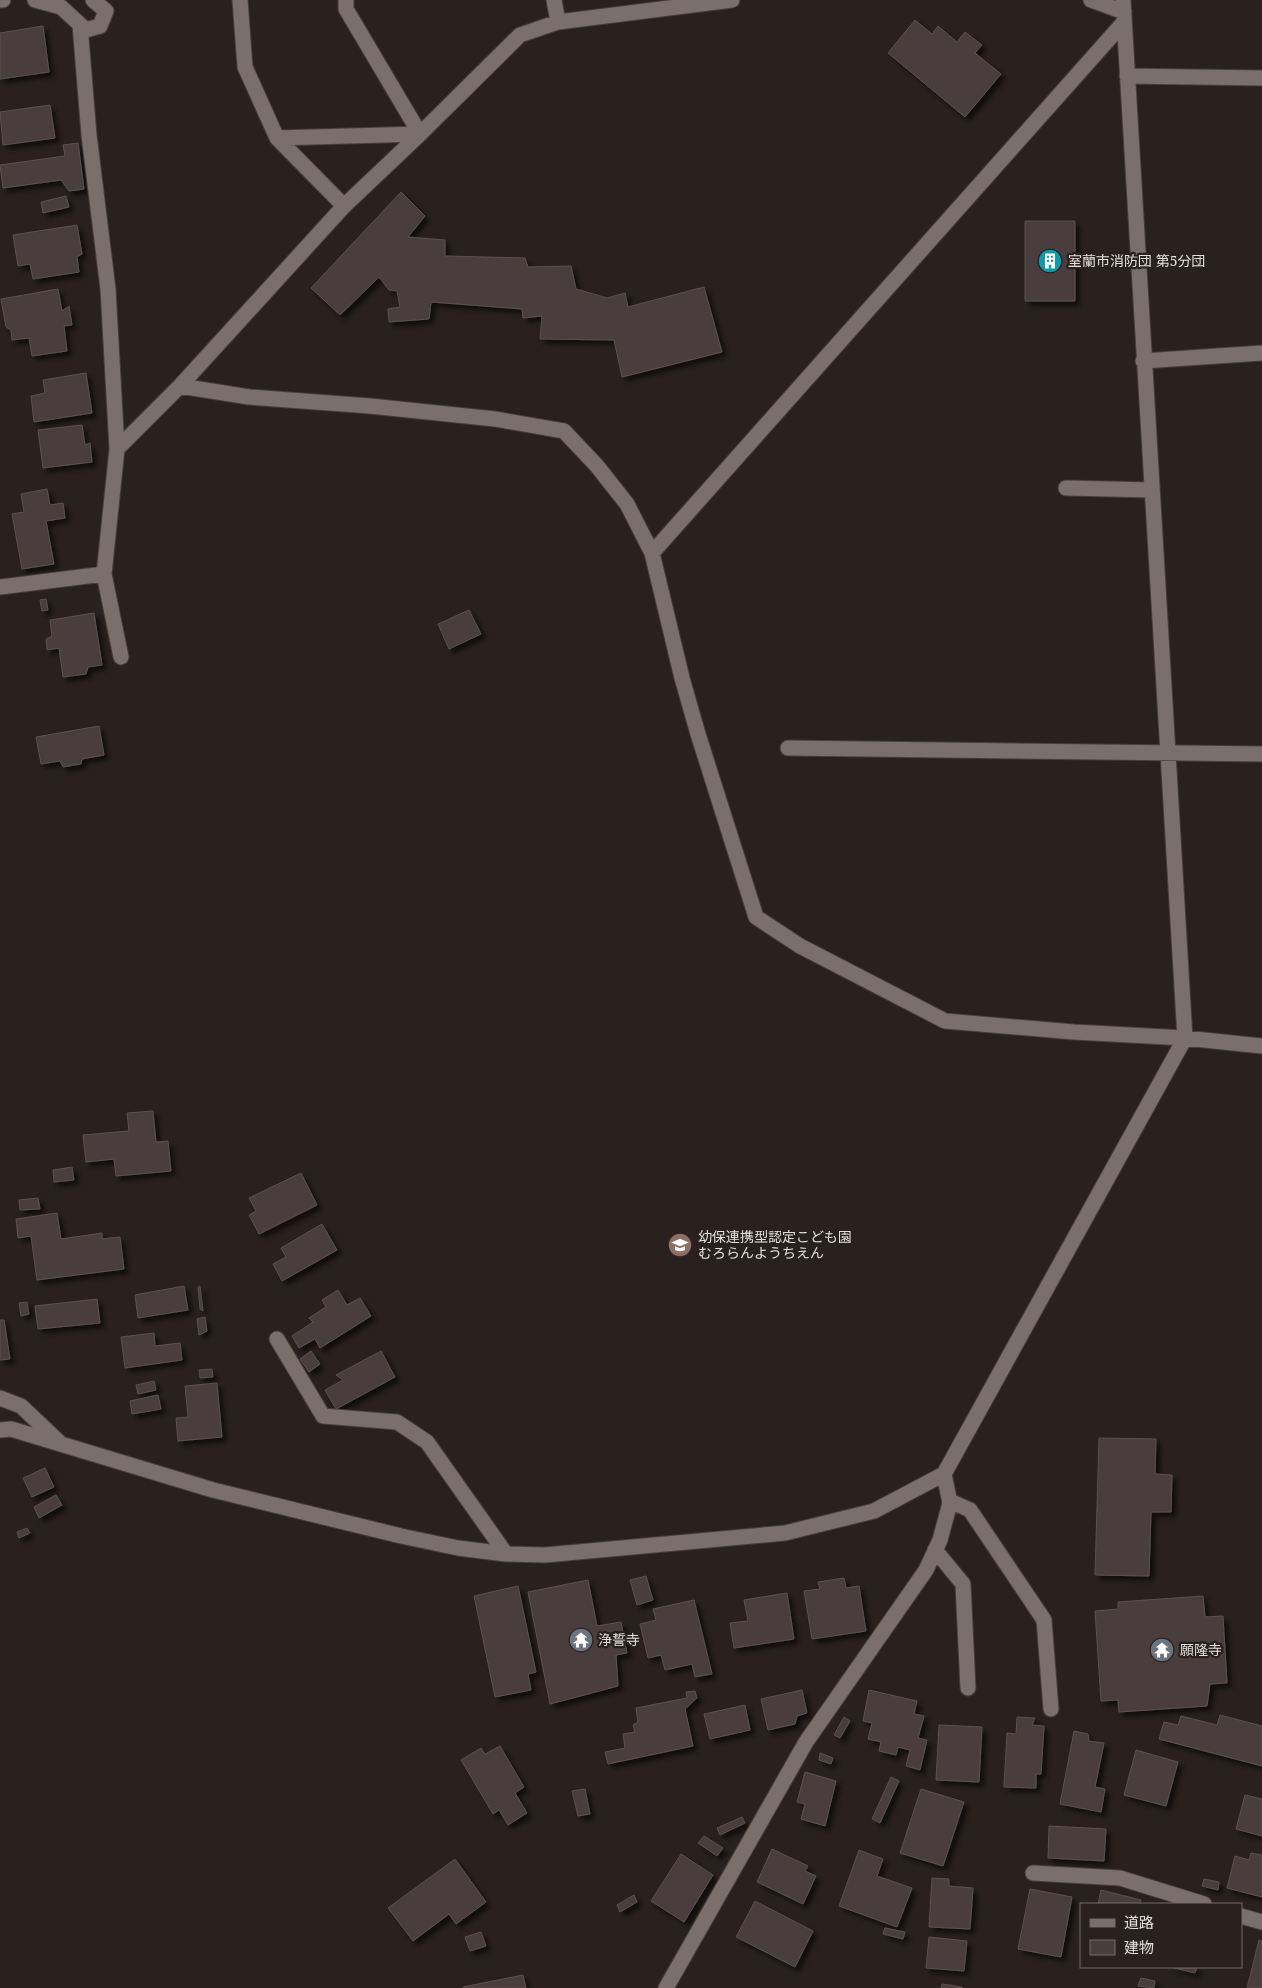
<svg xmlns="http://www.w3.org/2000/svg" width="1262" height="1988" viewBox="0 0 1262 1988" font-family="'Noto Serif','Noto Sans JP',serif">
  <defs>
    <filter id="shadow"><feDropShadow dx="4.5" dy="4.5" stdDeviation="2.5" flood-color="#0009"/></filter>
  </defs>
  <rect width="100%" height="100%" fill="#2a211e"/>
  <path fill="#483e3c" stroke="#5c514f" filter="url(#shadow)" d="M915,20L932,34L938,26L957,42L965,32L982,45L975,53L1001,74L965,117L888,53Z
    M43,26L49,72L0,79V33Z
    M50,105L55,138L3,145L0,112Z
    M78,143L84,189L69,191L61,180L3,188L0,165L65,156L63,145Z
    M401,192L425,216L408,237L445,240V256L525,258L528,267L571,266L576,289L607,298L625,293L628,307L704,287L722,352L622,377L614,340L540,339L542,316L523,318L522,309L431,302L429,319L389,322L388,309L400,307L397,291L389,290L379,277L340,315L311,288Z
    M66,196L69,207L43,213L41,202Z
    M1025,221H1075V301H1025Z
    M77,225L82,254L77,257L79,272L33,279L30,264L18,266L13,235Z
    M58,289L62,311L69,306L72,325L64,326L67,351L32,356L29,338L12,340L11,330L6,327L1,299Z
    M86,373L92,413L34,422L31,396L45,393L43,380Z
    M82,425L85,445L90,443L92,462L43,468L38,430Z
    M47,489L50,505L63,503L65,518L46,521L54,564L22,569L12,514L24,512L21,494Z
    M46,599L48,610L42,611L40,600Z
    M469,610L481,634L449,649L438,624Z
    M94,613L102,665L88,667L86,674L63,677L59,648L47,650L46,639L52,636L50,620Z
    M99,726L104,755L82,759L81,764L63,767L60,761L41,764L36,737Z
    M153,1111L156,1142L168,1141L171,1171L116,1176L114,1159L86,1162L83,1135L129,1131L127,1113Z
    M72,1167L74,1180L54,1182L53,1170Z
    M301,1173L317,1205L259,1234L249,1215L256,1211L249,1198Z
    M38,1198L40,1209L20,1210L19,1200Z
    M57,1213L61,1239L102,1233V1239L120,1237L124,1269L37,1280L31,1236L18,1238L16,1219Z
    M322,1224L337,1250L282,1281L273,1264L286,1257L281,1248Z
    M184,1286L188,1310L138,1318L135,1295Z
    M200,1286L203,1311L200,1309L198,1287Z
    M338,1290L347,1305L360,1298L371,1316L320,1348L315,1339L299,1348L292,1336L313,1322L309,1318L326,1307L322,1300Z
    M97,1299L100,1323L38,1329L35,1306Z
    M27,1302L29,1314L21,1316L19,1303Z
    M205,1317L207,1331L199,1335L197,1319Z
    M0,1320H4L10,1359L0,1360Z
    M154,1333L155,1346L180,1343L182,1360L125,1368L121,1337Z
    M311,1351L320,1364L309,1372L300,1359Z
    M381,1351L395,1377L336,1409L325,1390L343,1380L336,1375Z
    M212,1369L213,1377L200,1378L199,1370Z
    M154,1381L156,1390L138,1394L136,1385Z
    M217,1383L222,1437L178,1441L176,1418L188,1417L185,1386Z
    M158,1395L161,1409L132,1414L130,1401Z
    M1099,1438L1156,1439L1155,1474L1172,1475L1171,1512H1151L1149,1576L1095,1575Z
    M45,1468L54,1487L32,1497L23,1478Z
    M56,1495L62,1505L39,1518L34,1507Z
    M27,1528L30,1533L19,1538L17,1532Z
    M646,1576L653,1600L637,1605L630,1580Z
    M844,1578L846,1588L859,1586L866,1631L812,1639L804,1591L820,1589L818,1582Z
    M588,1580L597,1626L621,1622L627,1653L616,1655L618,1686L550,1704L528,1592Z
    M518,1586L536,1672L528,1674L531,1690L495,1697L474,1596Z
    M787,1593L794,1639L734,1648L730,1623L748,1621L744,1600Z
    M1203,1596L1205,1617L1223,1616L1227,1683L1210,1684L1207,1706L1119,1712L1118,1700L1101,1701L1095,1611L1118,1609V1602Z
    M694,1600L712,1674L695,1677L692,1664L665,1670L661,1655L648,1658L640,1624L656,1620L653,1609Z
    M802,1690L807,1713L797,1716L795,1724L768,1730L761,1699Z
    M869,1690L917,1701L914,1714L924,1716L918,1738L927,1740L920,1770L906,1766L910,1750L898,1747L896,1755L879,1751L881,1742L868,1739L872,1723L863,1721Z
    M695,1691L697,1698L685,1709L693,1746L608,1764L605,1752L625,1748L623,1734L635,1732L633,1725L638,1722L636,1708L687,1698L686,1692Z
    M745,1705L750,1730L710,1739L704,1714Z
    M1220,1715L1262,1726V1766L1159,1739L1164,1722L1178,1725L1181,1716L1217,1725Z
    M844,1717L850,1721L840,1738L834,1735Z
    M1017,1717L1035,1718L1032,1725L1044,1726L1041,1774H1036V1788L1004,1787L1007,1733L1016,1734Z
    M939,1725L982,1727L979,1782L936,1780Z
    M1074,1731L1088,1734L1089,1741L1104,1743L1095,1787L1105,1789L1101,1812L1060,1804Z
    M500,1746L524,1787L515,1793L527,1813L508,1825L499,1810L493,1814L461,1760L481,1748L485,1754Z
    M1136,1750L1178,1762L1166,1806L1124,1795Z
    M820,1753L833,1758L831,1764L819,1760Z
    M805,1772L836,1781L825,1826L801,1819L805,1804L797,1802Z
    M891,1777L899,1781L880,1823L872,1819Z
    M585,1789L590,1814L578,1816L572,1791Z
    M921,1789L964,1802L943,1866L900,1853Z
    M1245,1795L1262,1799V1836L1236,1829Z
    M742,1817L745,1823L720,1835L717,1828Z
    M1049,1826L1106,1829L1104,1861L1048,1858Z
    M704,1836L723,1848L717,1856L698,1843Z
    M772,1849L808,1866L805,1871L816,1876L803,1904L757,1882Z
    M859,1850L883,1859L877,1876L912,1888L897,1927L839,1906Z
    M1251,1853L1262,1855V1897L1227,1888L1235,1856L1249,1860Z
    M681,1854L713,1875L684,1922L651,1901Z
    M455,1859L486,1902L456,1924L449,1914L413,1941L388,1908Z
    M932,1878L949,1879V1886L973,1888L970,1929L929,1927Z
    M1204,1879L1219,1882L1218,1890L1202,1886Z
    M1030,1889L1072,1897L1061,1957L1018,1949Z
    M1101,1890L1141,1900L1140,1904H1098Z
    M634,1895L637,1902L620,1912L617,1905Z
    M755,1901L813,1931L795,1967L736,1937Z
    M885,1928L905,1932L903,1939L883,1934Z
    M481,1932L486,1946L470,1951L465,1937Z
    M929,1937L967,1941L964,1971L926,1968Z
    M1259,1940L1262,1941V1988H1247Z
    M1170,1967H1197L1195,1973Z
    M523,1975L526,1988H463V1987Z
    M1141,1978L1155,1981L1154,1988L1138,1986Z
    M942,1984L962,1987V1988H941Z"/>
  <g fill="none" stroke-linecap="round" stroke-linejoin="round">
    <g stroke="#443e3b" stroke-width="17">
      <path id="lane" d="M240,0L245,67L277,138L344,206
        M277,138L420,134"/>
    </g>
    <g stroke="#443e3b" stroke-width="17">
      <path id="street" d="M0,0H3
        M35,0L61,7L86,30L100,26L106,11L93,0
        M554,0L558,22
        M1091,0L1124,12
        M1127,76L1262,78
        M420,134L520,35L558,22L732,0
        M1143,361L1262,353
        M180,386L249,397L370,406L495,419L564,431L597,466L627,504L652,553L682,678L698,734L756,917L800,946L945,1021L1074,1032L1185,1038L1262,1046
        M117,449L180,386L344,206L420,134L346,9V0
        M1066,488L1151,490
        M652,553L1124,22
        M104,574L121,657
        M0,587L104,574L117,449L108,289L89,135L80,25
        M788,748L1262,754
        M277,1339L323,1416L397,1422L427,1442L506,1554
        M0,1398L21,1406L60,1443
        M0,1430L11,1429L213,1490L401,1536L458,1548L506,1554L545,1555L785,1533L874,1511L944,1474L1185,1038L1123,0
        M950,1501L970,1510L1044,1620L1051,1709
        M935,1550L963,1584L968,1688
        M1033,1873L1120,1878L1204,1904
        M1241,1916L1262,1922
        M666,1988L806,1742L926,1570L940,1540L950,1503L944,1474"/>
    </g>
    <use href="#lane" stroke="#7a6f6b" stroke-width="15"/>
    <use href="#street" stroke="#7a6f6b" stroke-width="15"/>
  </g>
  <defs>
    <g id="building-disc" transform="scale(1.25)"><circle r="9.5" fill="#0f9aa8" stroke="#2a211e"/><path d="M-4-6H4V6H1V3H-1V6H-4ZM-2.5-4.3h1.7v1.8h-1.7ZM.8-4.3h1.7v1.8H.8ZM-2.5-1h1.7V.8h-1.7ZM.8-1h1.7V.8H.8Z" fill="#fff"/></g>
    <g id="school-disc" transform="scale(1.25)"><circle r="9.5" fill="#8d6e63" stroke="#2a211e"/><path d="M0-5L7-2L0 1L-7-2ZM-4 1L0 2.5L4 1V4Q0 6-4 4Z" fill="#fff"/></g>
    <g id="temple-disc" transform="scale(1.25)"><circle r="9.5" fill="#6b7280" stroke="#2a211e"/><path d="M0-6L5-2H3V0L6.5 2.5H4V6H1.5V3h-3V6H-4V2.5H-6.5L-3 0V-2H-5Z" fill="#fff"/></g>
  </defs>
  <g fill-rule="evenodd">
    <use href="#building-disc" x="1050" y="261"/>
    <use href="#school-disc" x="680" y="1245"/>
    <use href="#temple-disc" x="581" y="1640"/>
    <use href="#temple-disc" x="1162" y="1650"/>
  </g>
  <g text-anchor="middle" stroke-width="4.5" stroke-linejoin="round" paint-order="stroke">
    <g font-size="14" fill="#e4dedc" stroke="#2a211e" text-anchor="start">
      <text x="1068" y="266">室蘭市消防団 第5分団</text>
      <text x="698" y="1242">幼保連携型認定こども園<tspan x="698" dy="16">むろらんようちえん</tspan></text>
      <text x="598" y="1645">浄誓寺</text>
      <text x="1180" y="1655">願隆寺</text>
    </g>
  </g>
  <rect x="1080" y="1903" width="162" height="65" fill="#2a211e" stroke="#746d6a"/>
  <rect x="1090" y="1919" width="25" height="8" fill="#7a6f6b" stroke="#746d6a"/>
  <text x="1124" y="1928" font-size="15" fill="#e4dedc">道路</text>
  <rect x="1090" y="1940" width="25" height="15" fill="#483e3c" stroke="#746d6a"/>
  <text x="1124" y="1953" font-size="15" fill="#e4dedc">建物</text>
</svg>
